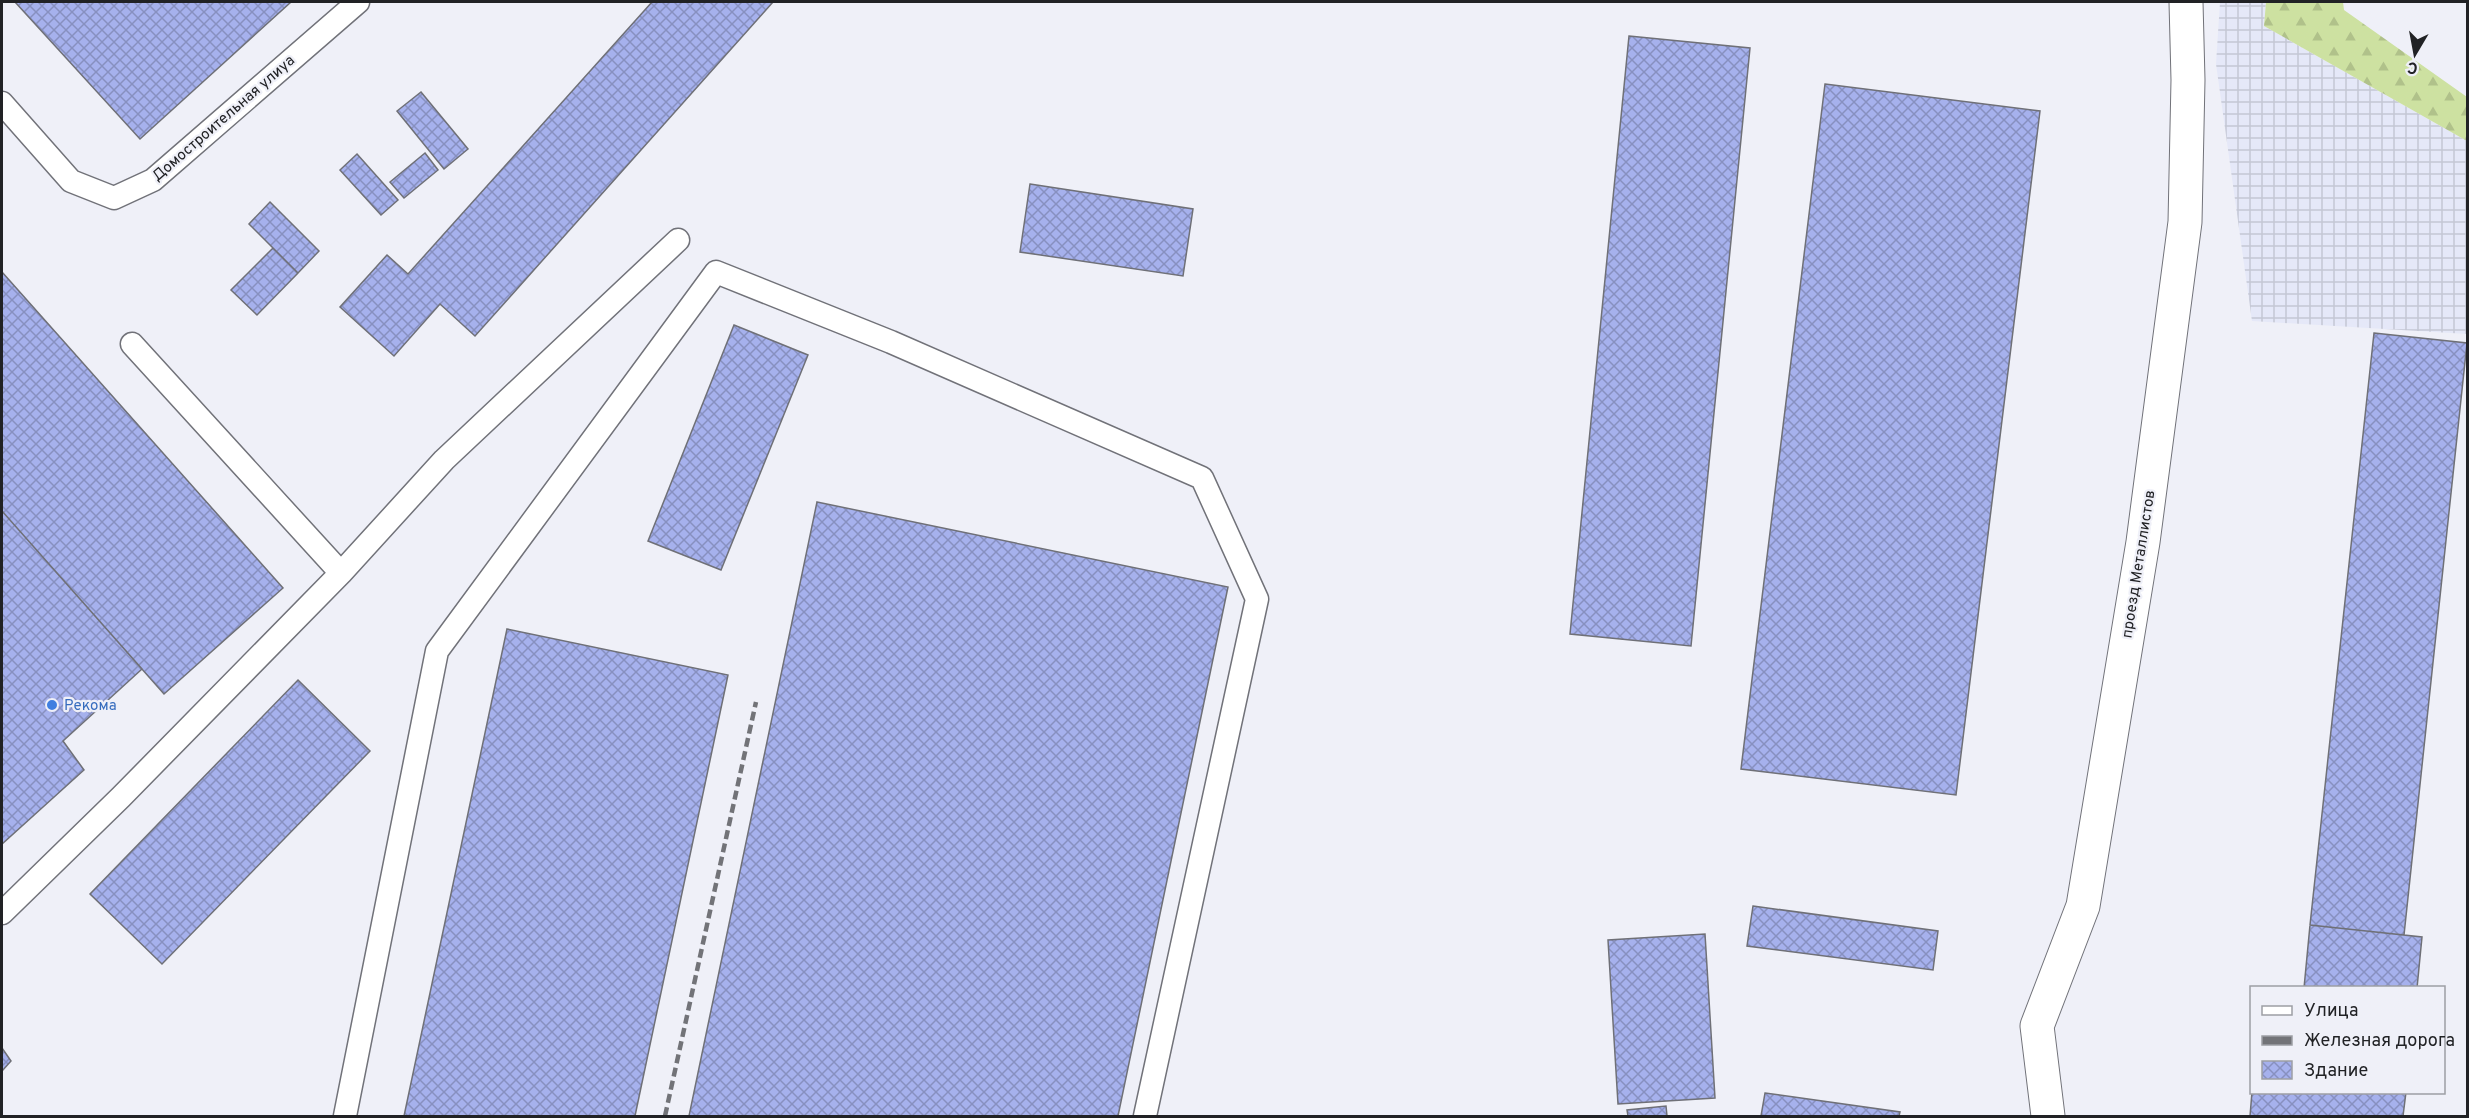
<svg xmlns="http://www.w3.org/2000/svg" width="2469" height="1118" viewBox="0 0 2469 1118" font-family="Overpass,sans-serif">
  <defs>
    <pattern id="industrial-grid" width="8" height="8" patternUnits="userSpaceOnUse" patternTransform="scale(1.5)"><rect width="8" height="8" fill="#e5e8f8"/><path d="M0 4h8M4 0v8" fill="none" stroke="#c4c7d4"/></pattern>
    <pattern id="forest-firs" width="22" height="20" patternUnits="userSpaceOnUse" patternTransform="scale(1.5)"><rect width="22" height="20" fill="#cde1a1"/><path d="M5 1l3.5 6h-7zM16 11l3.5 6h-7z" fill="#b0c18a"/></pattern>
    <pattern id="building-cross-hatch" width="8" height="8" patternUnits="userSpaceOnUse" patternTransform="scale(1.5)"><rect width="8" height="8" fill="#a6b1ed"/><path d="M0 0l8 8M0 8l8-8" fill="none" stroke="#8790c0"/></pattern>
  </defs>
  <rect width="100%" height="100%" fill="#eff0f8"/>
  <path fill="url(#industrial-grid)" d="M2220,2H2266L2264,26L2467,141V334L2252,321L2216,64Z"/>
  <path fill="url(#forest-firs)" d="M2266,2H2343L2344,10L2467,97V141L2264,26Z"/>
  <path fill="url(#building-cross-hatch)" stroke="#6f7077" stroke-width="1.5" d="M15,2H291L140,139Z
    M652,2H773L475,336L440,304L394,356L340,307L387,255L408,274Z
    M1629,36L1750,48L1691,646L1570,634Z
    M1825,84L2040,111L1956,795L1741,769Z
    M421,92L468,149L444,169L397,111Z
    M425,153L438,170L404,198L390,182Z
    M357,154L398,200L381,215L340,170Z
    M1030,184L1193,209L1183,276L1020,252Z
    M270,202L319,251L298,273L249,224Z
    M273,248L298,273L257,315L231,290Z
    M2,272L283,588L164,694L2,511Z
    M734,325L808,355L721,570L648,541Z
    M2374,333L2467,343L2404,935L2310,925Z
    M817,502L1228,587L1118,1116H689Z
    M2,511L142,669L63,741L84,770L2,844Z
    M507,629L728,675L635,1116H404Z
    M298,680L370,751L162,964L90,894Z
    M1753,906L1938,931L1933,970L1747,946Z
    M2310,925L2422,937L2417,988H2304Z
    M1705,934L1715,1098L1618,1104L1608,940Z
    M2,1048L11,1061L2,1071Z
    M2252,1092H2406L2403,1116H2250Z
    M1765,1093L1900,1112L1899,1116H1761Z
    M1666,1106L1667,1116H1628L1627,1110Z"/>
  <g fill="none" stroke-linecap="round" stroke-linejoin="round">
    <g stroke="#717279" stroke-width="25">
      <path id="lane" d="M2,103L71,181L114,198L153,180L358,2
        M132,344L341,573
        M2,913L121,797L341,573L444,460L678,240
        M345,1116L437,651L716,272L891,342L1202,478L1257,599L1145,1116"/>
    </g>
    <g stroke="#717279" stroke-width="35">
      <path id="street" d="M2048,1116L2037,1026L2083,906L2143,542L2185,222L2188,80L2186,2"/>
    </g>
    <use href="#lane" stroke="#fff" stroke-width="22"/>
    <use href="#street" stroke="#fff" stroke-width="33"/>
    <path stroke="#727378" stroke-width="4.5" stroke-dasharray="9 4.5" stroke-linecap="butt" d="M665,1116L756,702"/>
  </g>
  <circle fill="#3f7fe0" stroke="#eff0f8" stroke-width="2" cx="52" cy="705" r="6"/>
  <g text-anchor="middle" stroke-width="4.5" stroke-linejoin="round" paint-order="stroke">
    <g font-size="15" fill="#212225" stroke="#eff0f8">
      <text transform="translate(223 118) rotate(-41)" y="5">Домостроительная улиуа</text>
      <text transform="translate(2138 564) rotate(-81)" y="5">проезд Металлистов</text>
    </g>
    <g font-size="15" fill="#366cbe" stroke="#eff0f8" text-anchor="start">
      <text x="64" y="710">Рекома</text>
    </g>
  </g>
  <rect width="2469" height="1118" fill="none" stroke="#212225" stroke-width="6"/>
  <rect x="2250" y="986" width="195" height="108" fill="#eff0f8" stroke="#9d9ea4" stroke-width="1.5"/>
  <rect x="2262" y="1006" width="30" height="9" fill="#ffffff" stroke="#9d9ea4" stroke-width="1.5"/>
  <text x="2304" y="1016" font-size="18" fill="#212225">Улица</text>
  <rect x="2262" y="1036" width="30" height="9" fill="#727378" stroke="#9d9ea4" stroke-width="1.5"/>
  <text x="2304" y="1046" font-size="18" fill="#212225">Железная дорога</text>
  <rect x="2262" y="1061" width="30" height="18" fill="url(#building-cross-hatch)" stroke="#9d9ea4" stroke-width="1.5"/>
  <text x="2304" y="1076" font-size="18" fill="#212225">Здание</text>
  <g transform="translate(2415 54) rotate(190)" stroke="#eff0f8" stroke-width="4.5" paint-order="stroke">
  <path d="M0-4.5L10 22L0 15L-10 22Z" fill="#212225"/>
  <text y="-9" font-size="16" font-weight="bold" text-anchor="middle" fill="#212225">С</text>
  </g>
</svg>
